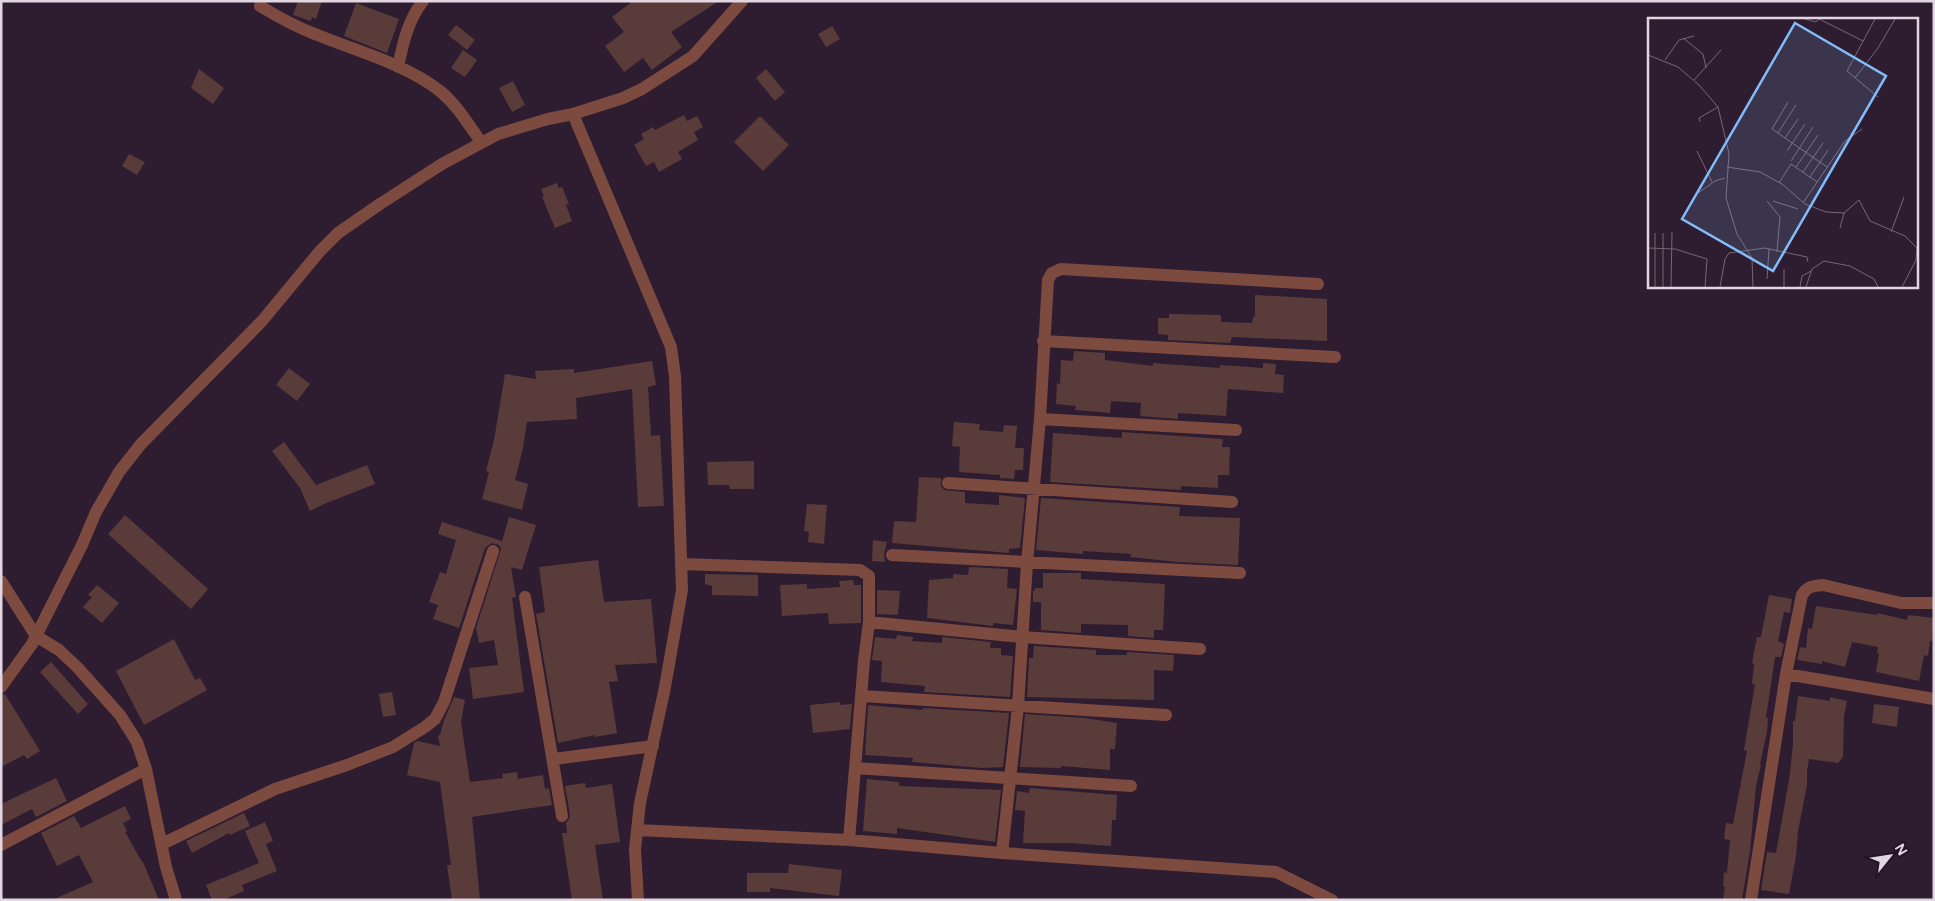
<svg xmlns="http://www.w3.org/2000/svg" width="1935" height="901" viewBox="0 0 1935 901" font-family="Figtree,sans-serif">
  <rect width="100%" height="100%" fill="#2e1d30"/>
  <path fill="#593b3a" d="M298,1H322L316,19L312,17L311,21L293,15Z
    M633,1H719L671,32L682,47L652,70L643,58L624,72L605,46L624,32L612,17Z
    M356,3L399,19L387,53L344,36Z
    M456,25L475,40L467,50L448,35Z
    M832,26L840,39L826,47L818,34Z
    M463,50L477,60L465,77L451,68Z
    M199,69L224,88L213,104L191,88Z
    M766,69L785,92L775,101L756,78Z
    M513,81L525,105L512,112L499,88Z
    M684,115L687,121L697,116L703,127L694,132L698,140L678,152L682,159L659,172L654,162L646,166L634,145L644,139L641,134L653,127L655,130Z
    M760,116L789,145L763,171L734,142Z
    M129,154L145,162L137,175L122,166Z
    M557,183L559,188L562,187L569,204L566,205L572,221L555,228L542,197L544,196L541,189Z
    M1255,295L1327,299V341L1232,337L1230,343L1168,340V335L1158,334V318H1169V314L1221,315V322L1252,323L1253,317H1255Z
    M1074,351L1105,353V360L1153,366V363L1220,368V365L1263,368V363L1276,364L1275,374L1284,375L1283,393L1228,389L1226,416L1178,413V419L1140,416L1141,403L1111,401L1110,413L1075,410L1076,406L1056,404L1057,383L1060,384L1061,360L1073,361Z
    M652,361L656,385L648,387L651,436L660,435L664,506L638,507L632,389L576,398L577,419L527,422L523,448L515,480L528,484L522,510L482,499L489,472L486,471L494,440L505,374L536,379L535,371L574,369V373Z
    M289,368L310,384L297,401L276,385Z
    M954,422L980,424L979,430L1003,432L1004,425L1017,426L1015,448H1024L1023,470H1015L1014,479L1000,478V475L959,472L960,447L952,446Z
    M1122,432L1223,439L1222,447H1230L1229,475H1218V488L1181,486V490L1050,482L1053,433L1122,438Z
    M284,442L316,485L367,465L375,484L324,504L310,511L300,488L272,451Z
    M754,461V489H730L729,485H708L707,462Z
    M919,477L941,478V486L944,490L965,492V503L999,505V495L1025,498L1020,548L1009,549V553L892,543L894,521L916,522Z
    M1041,498L1180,507L1179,516L1240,518L1238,565L1178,562L1130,557L1131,554L1083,551V554L1036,550Z
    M807,504L827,505L824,544L808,542L809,532L804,531Z
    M125,515L208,589L191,609L108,534Z
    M509,517L536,525L522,570L511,567L516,597L512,598L524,692L473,699L469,668L498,665L494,640L479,643L476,628L501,549L499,545L492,543L485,548L459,628L433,619L438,605L429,602L440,572L446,574L456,540L438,534L442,522L502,541Z
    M873,540L887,542L884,554L885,562L872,561Z
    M598,560L604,602L651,599L657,663L615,665L618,681L609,682L617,733L595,737V735L558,743L536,614L545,612L539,567Z
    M969,567L1008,569L1007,588L1017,589L1013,625L993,623V626L927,618L929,580L953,578V574L968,575Z
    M1043,573H1081V579L1165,584L1163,630H1154V638L1128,636V625L1081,624V633L1041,630V602H1033V590L1035,591V588H1043Z
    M705,574L758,575V596L712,595V586L705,584Z
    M853,580L854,585H861V623L829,624L828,613L782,616L780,585L807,584V589L840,587L839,581Z
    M97,585L119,603L102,623L83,607L92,597L88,595Z
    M877,590L900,591L898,615L877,614Z
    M1769,595L1792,599L1790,613L1784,612L1778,641L1784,644L1781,657H1775L1766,718H1768L1767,732L1760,764L1761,765L1756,786L1750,851L1742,900H1723L1725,887L1723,886L1724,872L1727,873L1730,840L1724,839L1726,823L1733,824L1747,751L1744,750L1755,684H1752L1754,664L1752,663L1757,637H1761Z
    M1816,606L1877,615L1878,613L1907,620L1908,615L1934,618L1932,641H1930L1928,656L1924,655L1919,681L1876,672L1879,654L1877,653L1878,647L1852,642L1845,667L1822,661V664L1797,660L1800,647L1806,648L1808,628L1812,629Z
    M897,635L913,637L912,641L942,643V637L991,642L990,648H1001V655L1013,656L1010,697L924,692L925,686L881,682L882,661L872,660L875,637L896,639Z
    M174,639L195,680L200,678L207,690L144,725L116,671Z
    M1034,646L1096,650V655H1127V652L1174,655L1173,671L1154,670V700L1027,697L1029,658H1033Z
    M51,662L88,704L78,714L40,672Z
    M392,692L396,715L383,717L379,694Z
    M5,694L40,751L27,759L24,755L1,767V695Z
    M1798,696L1830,701V697L1847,701L1844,716L1843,757L1838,763L1809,759L1807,771V785L1798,831L1796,856L1789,894L1761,890L1767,852L1776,853L1789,780L1793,745V721H1795Z
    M454,697L465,700L461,722L470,782L503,778L502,774L517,772L518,779L543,775L545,789L549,788L552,805L472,817L480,900H452L447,865H451L440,782L407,775L414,743L417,741L440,746L438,736L440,735L444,720Z
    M840,702V705L852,704L850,729L813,733L810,705Z
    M1874,704L1899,707L1897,727L1872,723Z
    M868,705L923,710V708L1009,713L1003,767L982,768L912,762L913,758L865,755Z
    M1025,714L1085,718L1117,723L1115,749H1110V770L1061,766V768L1020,767Z
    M56,778L67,801L36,817L32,809L1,825V804Z
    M867,779L899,782V786L1001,790L995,842L897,828V834L863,831Z
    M585,783L586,788L612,784L620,842L595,845L603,900H572L562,833H567L566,823L569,819L570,815L565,786Z
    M1030,788L1117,795L1116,820H1112L1111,846L1068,843H1023L1025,811L1015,810L1017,791L1029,793Z
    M125,806L131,819L123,823L127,831L125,832L142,862H143L159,900H52L93,882L79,855L57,866L41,833L74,816L81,828Z
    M244,813L250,826L230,835L229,833L192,853L186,841Z
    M265,822L273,841L266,844L277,871L242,885L244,891L223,900H212L206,885L259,863L245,831Z
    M789,864L842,870L839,896L770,888V892H747V873H788Z"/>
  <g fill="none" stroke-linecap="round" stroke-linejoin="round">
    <path stroke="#7d4a40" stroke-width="12" d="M260,6C278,17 296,27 315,34C356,51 404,63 440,91C457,105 468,124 481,142
      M398,67C403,43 408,20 423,1
      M573,114L671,347L675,376L682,590L665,687L640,803L635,849L638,900
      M1043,341L1335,357
      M1040,419L1236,430
      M948,483L1232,502
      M892,555L1240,573
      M681,564L860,570L869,576V622L864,661L849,840
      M1,581L36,636L59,650L78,668L120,715L137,742L146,769L166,867L176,900
      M525,597L562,816
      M869,622L1022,637L1200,649
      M1786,674L1934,699
      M1,687L32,644L82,545L96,512L119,472L141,444L262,321L320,251L338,233L380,204L442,164L498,134L548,119L573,114L623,98L642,89L693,56L742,1
      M862,696L1166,715
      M554,759L653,746
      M855,768L1131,786
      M637,830L849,840L1002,853L1276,872L1332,900
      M162,844L275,789L347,765L393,747L425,727L435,719L444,702L493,551
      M1,845L146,769
      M1002,853L1018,706L1027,563L1040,419L1048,280L1052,273L1061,269L1318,284
      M1751,900L1786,674L1802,595C1807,586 1813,586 1823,585L1901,603H1934"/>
  </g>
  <g transform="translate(1648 18)">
    <rect width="270" height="270" fill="#2e1d30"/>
    <path fill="none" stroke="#766777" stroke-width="1" d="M157,1L168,4L171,1M171,1L215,23M227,1L199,53L230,79M35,20L55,36L58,50M0,37L30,49L51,67L70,89L81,136L78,180L89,216L104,240L105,269M17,42L31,22L46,18M207,60L230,30L247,1M46,62L73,32M140,84L124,111L179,149M52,104L51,100L70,89M130,115L148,87M137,120L150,101M49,133L64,164M139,133L157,106M143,143L165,109M79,149L112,154L134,166L157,186L178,194L196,195L211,182L222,203L257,218L269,230L268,242L254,269M148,149L170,117M155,154L175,125M162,159L180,132M131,165L143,146L169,164M50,175L67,163L77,160M119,183L132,199L129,234M125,183L150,191M155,185L197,123L214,111M192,210L196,195M243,214L256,179M7,215V269M0,230L27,231L59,241L57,269M136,251V269M119,261L121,231M15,269V215M23,269L24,214M72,269L77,241L81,235L117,230L159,239L160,244M152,269L154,258L163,253M158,269L164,251L176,243L202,248L226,261L230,269"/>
    <path fill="#82bcfa" fill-opacity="0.15" stroke="#82bcfa" stroke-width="2.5" d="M147,5L238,58L125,253L34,201Z"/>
    <rect width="270" height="270" fill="none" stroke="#e2d6e2" stroke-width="2.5"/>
  </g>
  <rect width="1935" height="901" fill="none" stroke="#e2d6e2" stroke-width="5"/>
  <g transform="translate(1890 856) rotate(60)" stroke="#241326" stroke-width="4" paint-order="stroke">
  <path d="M0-4L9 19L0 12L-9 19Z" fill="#e2d6e2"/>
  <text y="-8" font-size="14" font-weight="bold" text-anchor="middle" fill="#e2d6e2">N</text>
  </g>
</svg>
